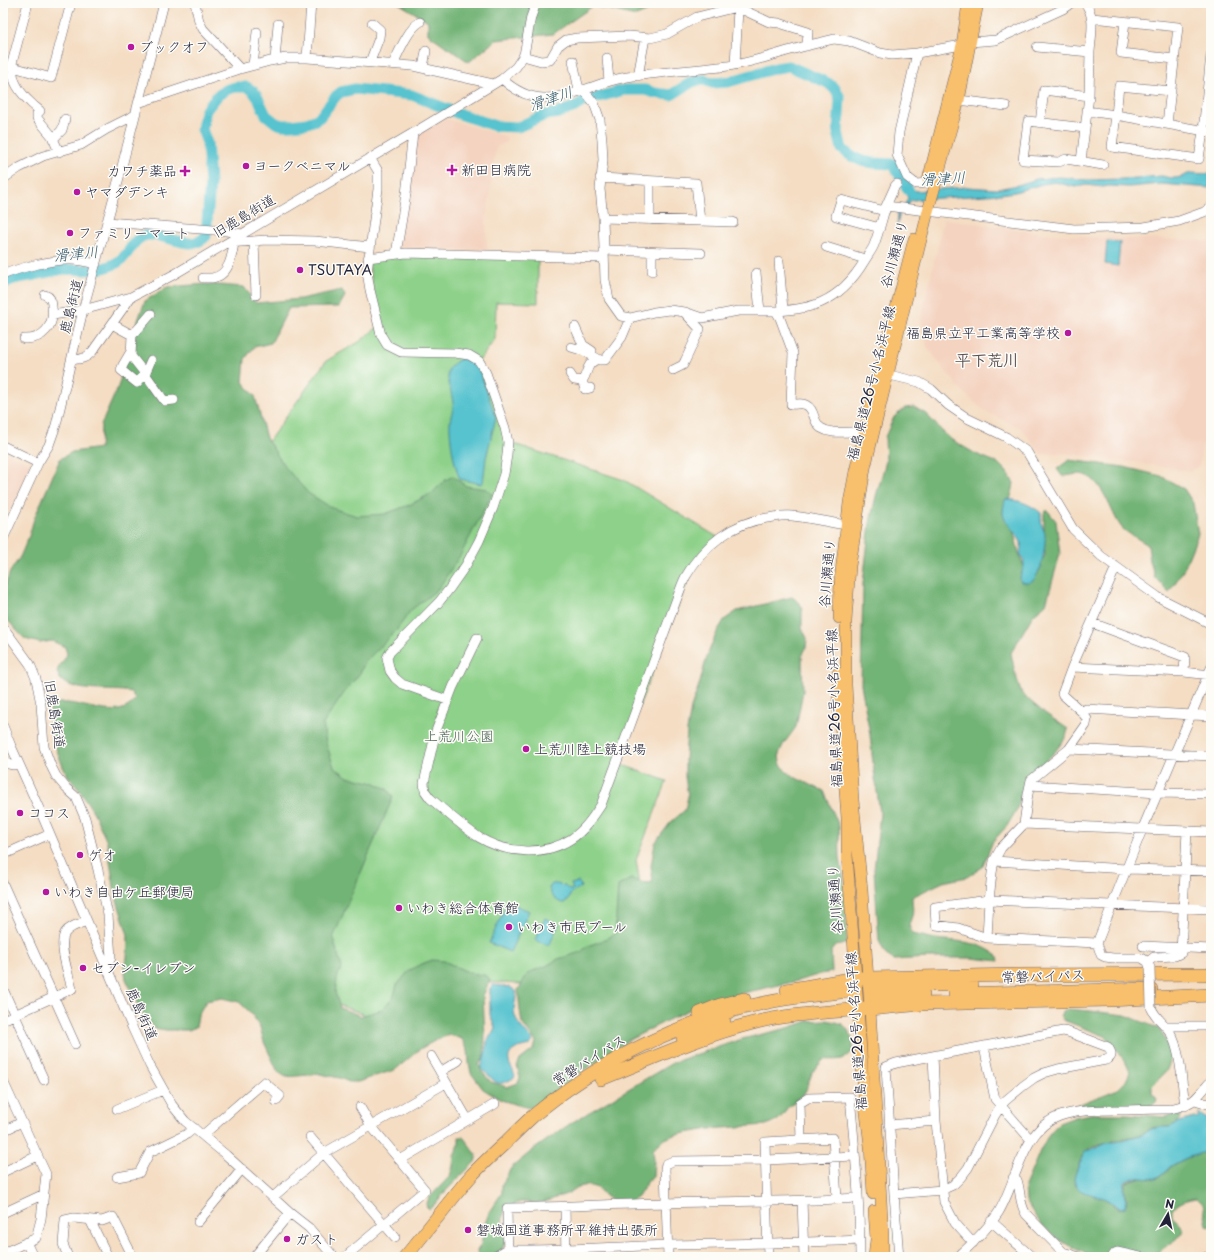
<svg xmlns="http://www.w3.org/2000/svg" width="1214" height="1260" viewBox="0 0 1214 1260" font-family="'Playpen Sans','Klee One',sans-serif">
  <rect width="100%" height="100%" fill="#fdfcf7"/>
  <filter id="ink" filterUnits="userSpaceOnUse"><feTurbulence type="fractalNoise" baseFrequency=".025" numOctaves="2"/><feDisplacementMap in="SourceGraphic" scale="8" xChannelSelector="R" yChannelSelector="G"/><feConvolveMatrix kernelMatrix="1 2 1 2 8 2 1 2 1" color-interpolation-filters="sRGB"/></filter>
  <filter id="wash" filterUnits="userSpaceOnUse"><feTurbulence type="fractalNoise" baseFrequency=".012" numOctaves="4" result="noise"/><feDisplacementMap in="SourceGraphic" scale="16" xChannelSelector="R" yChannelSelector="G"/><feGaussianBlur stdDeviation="0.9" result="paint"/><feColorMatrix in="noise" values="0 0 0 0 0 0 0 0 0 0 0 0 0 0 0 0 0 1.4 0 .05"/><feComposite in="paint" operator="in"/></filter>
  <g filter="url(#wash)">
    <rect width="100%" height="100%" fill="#f4ddc3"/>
    <path fill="#f4d3c0" d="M446,119L507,137L506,142L496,147L486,222L487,251L399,247L414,136Z
      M944,219L1050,234L1089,237L1211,241V427L1202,446L1199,466L1190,471L1093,456L1055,453L1041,454L1036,447L1022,429L986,412L961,390L927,347L921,319Z
      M3,452L32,464L3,524Z"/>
    <path fill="#8ed18a" stroke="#587a62" d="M396,254L538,256V303L496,302L495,339L479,361L508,442L624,480L719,538L695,562L617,763L667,781L636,860L648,929L541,985L479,982L388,1023L322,999L223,699L352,527L304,512L263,449L326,361L359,342L379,326L368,258Z"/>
    <path fill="#72b376" stroke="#4a6a58" d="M398,3H669L636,16L593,6L553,34L496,40L469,62L428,34V21Z
      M206,284L244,287L256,303L300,299L342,290L345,296L339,307L289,308L271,343L254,347L245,359L243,382L255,396L266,438L285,467L308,493L332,508L357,516L385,514L409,505L432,493L444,481L453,476L466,486L487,489L492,494L461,554L438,589L411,610L396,631L365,662L360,673L344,693L323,724L326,743L334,767L348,777L375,783L387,789L393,797L333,938L342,968L338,975L335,992L340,1008L361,1016L381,1010L393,998L397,985L408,972L417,966L432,960L444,961L470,973L484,975L490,979L483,996L485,1036L484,1057L479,1065L482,1072L491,1082L507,1087L518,1083L520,1078L517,1066L520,1060L534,1049L536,1042L522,1023L520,1010L518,990L528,973L546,966L558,959L581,952L587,946L607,939L615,933L618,886L631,879L645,883L653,882L651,866L655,843L670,823L685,810L688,796L685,777V759L687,731L691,708L700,682L707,656L716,634L724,620L737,611L792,597L800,603L802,609V628L807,638L806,648L802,656L803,691L796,727L783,745L779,754L780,763L787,772L798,779L824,791L839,826L840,858L845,887L847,943L842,945L835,946L831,951L832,972L821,974L797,981L743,993L691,1009L672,1018L627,1041L581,1072L549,1096L530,1108L518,1105L501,1100L483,1089L471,1073L469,1063L468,1050L462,1039L450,1035L438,1039L420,1049L395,1070L375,1076L358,1082H349L340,1078L320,1074L286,1077L278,1072L264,1042L260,1027L252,1014L239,1002L222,998L206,1001L198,1015L196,1027L189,1030H166L154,1028L146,1020L139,1007L126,979L124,965L127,958L128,935L115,894L107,842L94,813L80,791L68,776L63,767L55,745L50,723V706C53,705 56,704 59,703C82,700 120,724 135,699L131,692C111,688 77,694 61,680C59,678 58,674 57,672C59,664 64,662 67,654L65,647L52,641L40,643L25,639L18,632L4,616L3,611V591L10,572L20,557L29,536L34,519L60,459L72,452L100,448L101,425L118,387L134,331L145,301L167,287Z
      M914,407L926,414L942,431L952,440L976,454L998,463L1006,471L1014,483L1012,494L1007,507L1019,553L1024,567L1034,568L1045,556L1044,540V513L1047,510L1056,521L1060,554L1046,604L1033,615L1011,653L1015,673L1022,694L1042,711L1068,729L1066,737L1055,752L1025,782L1017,809L1007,826L993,841L983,866L967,877L943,882L912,897L913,913L909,925L912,934C920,935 928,938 936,939C960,942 977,940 998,956L999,961L971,958H928L894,960L886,955L879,941L874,870L880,813L873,764L870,735L861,684L863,583L870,523L876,496L886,461L885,437L894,417L905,408Z
      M1069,460L1124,467L1161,476L1184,489L1193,503L1198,534L1183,571L1169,592L1155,578L1150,561L1148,545C1142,541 1125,532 1122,528C1110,513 1103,476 1080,474C1075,474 1068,476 1062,476L1057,469Z
      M1067,1009L1090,1011L1125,1015L1158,1028L1164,1036L1171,1053L1170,1062L1166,1072L1152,1086V1093L1157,1099L1156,1102L1151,1106L1058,1113L1059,1110L1080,1104L1118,1089L1126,1081L1130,1072L1125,1061L1120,1055L1116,1048L1105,1036L1063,1020L1060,1015Z
      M826,1020C831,1021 838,1022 842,1024C849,1028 856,1044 852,1052C850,1054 847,1057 844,1058C839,1061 829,1059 823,1060L812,1073L806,1090L800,1100L794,1102L787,1108L783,1115L777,1121L766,1125L709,1129L674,1135L663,1140L653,1149L654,1160L653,1177L648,1181L638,1197L629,1203L613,1202L604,1195L598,1188L587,1185L578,1187L569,1193L542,1203L520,1202L506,1209L503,1216L502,1231L506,1240C505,1243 503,1247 502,1250C496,1257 486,1258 478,1255L477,1251L481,1244L485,1223L491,1209L502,1193V1185L511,1168L533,1150L571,1123L674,1062L742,1039L788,1028L808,1021Z
      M1180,1113L1182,1114C1181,1121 1174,1126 1167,1127C1162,1128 1158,1126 1152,1128C1148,1129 1145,1132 1141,1134C1137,1136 1131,1137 1126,1138C1114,1142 1097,1142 1086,1151C1082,1154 1080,1162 1078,1167C1066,1194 1085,1190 1102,1197C1108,1200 1113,1206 1120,1209L1125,1207L1127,1199C1123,1193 1125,1189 1126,1183C1138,1174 1148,1182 1159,1177C1163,1175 1167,1170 1171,1167C1182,1159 1197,1153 1211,1151V1227L1207,1225L1203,1204L1197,1198C1187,1199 1179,1202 1172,1210V1218L1181,1225L1183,1231L1177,1239L1158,1252L1146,1257H1101L1086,1253L1073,1248L1055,1237L1044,1227L1035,1216L1026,1201L1025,1186L1040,1151L1049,1134L1059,1123L1075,1117L1091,1114H1128L1165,1117Z
      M459,1137H463L477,1155L475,1162L445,1192L433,1206L429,1209L426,1206L429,1198L450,1176L453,1166L454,1155L459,1145Z"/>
    <path fill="#57c3cf" stroke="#3c7285" d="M1190,173L1211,174V188L1161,184L1129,187L1109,186L1103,187L1087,185L1075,187L1055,182L1042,184L1015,192L1001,194L911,200L907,206L900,212L897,227L898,211L904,206L908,198L899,180L904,177L913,190L917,191L967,187L997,189L1018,185L1037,179L1060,177L1087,180L1124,179L1162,176C1174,179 1178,179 1190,173Z
      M1107,241L1120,242L1118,266L1105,264Z
      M460,359H466L472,361L479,370L496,417L486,458L483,482L481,484L460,479C454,467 449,434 450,421C451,414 454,409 453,403C452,393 447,382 448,372C449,366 456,362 460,359Z
      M1007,499C1019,500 1032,505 1041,513C1041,517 1041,522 1042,526C1043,529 1045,532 1045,535C1046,545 1041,579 1030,582C1027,584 1024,582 1021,582C1018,575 1024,571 1024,564C1024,560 1022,558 1021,555C1019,551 1022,547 1021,542C1017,534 1002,519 1003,513C1003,509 1004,504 1005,500Z
      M579,882L581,887L571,893L569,899L564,903C557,903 550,895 549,888L552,884C558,883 560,886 565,886L569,890L573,889L571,884Z
      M508,902L529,911L510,952L489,943Z
      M545,918L559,924L549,946L535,940Z
      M493,985L510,987L516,991C517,997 514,1004 514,1010C515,1024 526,1031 533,1041L530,1045C520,1047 504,1050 510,1065C512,1069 514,1072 515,1077C495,1090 495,1080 481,1068L486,1051L487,1042L494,1030L495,1027L490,1015V988Z
      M1199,1113L1205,1118L1211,1119V1151C1197,1153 1182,1159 1170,1167C1166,1170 1163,1175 1158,1177C1147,1182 1137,1173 1125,1182C1124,1188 1123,1193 1126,1199L1125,1207L1120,1208L1104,1198L1080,1191L1076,1186L1074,1179L1076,1172L1085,1152L1107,1142H1116L1140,1135L1151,1129L1160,1127H1169L1179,1122L1199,1117L1198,1115Z"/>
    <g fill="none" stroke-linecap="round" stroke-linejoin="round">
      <path stroke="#57c3cf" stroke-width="11" d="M3,285C5,283 8,281 11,280C18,277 27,277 35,275C44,273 54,270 65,269C80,269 91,272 107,267C112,265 119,263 123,258C131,250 135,236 148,235C166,233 192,253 206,236L210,183L207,143L202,129L204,118L206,110L218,95L228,89L236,87H247L253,91L258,98L266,115L276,123L282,125H291L307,123L315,120L320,117L336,96L341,92L355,89L412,95L457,113L495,126L518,127L538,118L546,115L558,113L575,107L584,101L624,90H645L655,93L671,95L692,82L699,80H705L712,83L728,82L776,68L789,66L828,83L836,90L840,98L838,132L842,149L851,156L862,161L874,163L893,164L909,191"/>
    </g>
  </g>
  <g filter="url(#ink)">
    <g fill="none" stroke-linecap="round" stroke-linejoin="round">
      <g stroke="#6c636b" stroke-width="10">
        <path id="minor" d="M195,3L199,21L203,29L218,45L240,69
          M1092,18L1178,27L1167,124
          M1125,22L1121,53L1174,59
          M1037,47L1090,52C1091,36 1096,16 1085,3
          M917,53L899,132L897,155L907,177L916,184L928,183
          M523,56L541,61L550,60L558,46L566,40L577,38L629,36L650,38L667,34L697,17L737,7L769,22L779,23L808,32L807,46
          M307,58L311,3
          M607,58L609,81
          M275,60L278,24
          M573,61L579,90
          M370,62L379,38L380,30L372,23
          M3,64L51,78L71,3
          M393,64C399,52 408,29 420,22
          M253,65L257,32
          M735,65L738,9L736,3
          M11,67L28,3
          M423,68L426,51
          M13,74C14,85 24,97 32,104C35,107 37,108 40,111L37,114V118L52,136L59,152
          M638,76L645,38
          M502,79C513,89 527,97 543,98C568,99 597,83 622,78C659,71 697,71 734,65C757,61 779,53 802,47C812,44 823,42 834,39L849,41L880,53L892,55L917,53L962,45L970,42L996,40L1063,9L1071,3
          M583,89L594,103L600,120L602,140L603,160L600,189L603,218L605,280L609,299L621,316L630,318L654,312L670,310L685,312L702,318L738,311H760
          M1171,91L1119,86L1116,115L1211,132
          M959,100L1006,106
          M138,103L240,69L270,61L286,58H307L413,66L493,84
          M1087,111L1116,115L1112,147L1199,159L1203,131L1211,55
          M1040,123L1044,90L1089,96
          M1085,128L1028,121L1023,160L1059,162L1066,159L1103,165
          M53,139L62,130L65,119
          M370,158L378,171V189L367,272L370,290L381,335L387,345L401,352L455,353L469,355L479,361L486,373L494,396L505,428L508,442L507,455L504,474L493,508L479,541L466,565L450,588L439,602L390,652L387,658L390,671L395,678L402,684L447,700
          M1081,161L1089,96L1090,52
          M600,178L696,183L700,221
          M3,179L19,168L43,156L81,145L107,129L135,115
          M886,206L895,186L897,184
          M603,218L733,222
          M650,220V181
          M107,222L227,231L241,234
          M880,228L836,216L841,200L885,211
          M254,241L256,295
          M228,243L266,240L315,241L370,247
          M826,247L865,259
          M604,250L701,253
          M652,252V271
          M396,254L406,194L413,133
          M368,258L406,253L604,258
          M779,261L783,310
          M756,273L760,311C809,312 839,304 865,260C868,255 872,250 874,245C879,232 882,219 886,206L1074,229L1144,227L1179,221L1204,212L1211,207
          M3,275C18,268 54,259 71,260C79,260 88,262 96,264
          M203,278C206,278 209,278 212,278C229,276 232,256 234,243
          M776,311L780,318L793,353L791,404C796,405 801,402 806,405C815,409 813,423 821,428C831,434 840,432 851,432C856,432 860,433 864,433
          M151,314L139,328L132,335L131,356L146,375L163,399L165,401L174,400
          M53,315L83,310L131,297
          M112,324L132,335
          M575,327L583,345L592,351
          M24,339C43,340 55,325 52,307C52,301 51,297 45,295
          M571,347L584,351L600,360H605L622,337L630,318
          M130,353L123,365L121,370L137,383L145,374L151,360
          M72,359C81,360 86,358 92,352L131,297L173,275L413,133L502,79L516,67L524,55L531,17L536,3
          M673,370L683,365L685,361L700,329L685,313
          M881,373L919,382L931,389L948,405L967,418L1006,437L1027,452L1073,529L1101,556L1158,597L1211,624
          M570,374L574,380L582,381C589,372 585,364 598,359
          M582,381L585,389L590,388
          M3,446L38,463
          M3,539L38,463L49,445L56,425L83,310L120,174L164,3
          M1092,623L1185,657L1184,672
          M3,627L30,664L36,679L41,704L44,747L51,766L56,776L66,788L76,797L85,818L98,870L108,915L111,958L106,967
          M477,638L453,687L436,731L424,783L425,791L430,798C445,811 464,828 480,838C507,854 545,856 571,839C584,831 593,817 601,805L677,598C680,591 682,583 686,576C704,545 732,523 767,518C775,517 784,515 792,516C812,518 832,523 852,526
          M1072,667L1184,672L1211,675
          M1082,712L1086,709L1211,716
          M3,726L11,746L42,815L132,1027L150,1066L172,1105L185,1121L226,1155L290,1213L309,1228L334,1257
          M1069,749L1211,756
          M3,759C8,765 12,766 19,764
          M1030,785L1158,793L1211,794
          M1024,824L1211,832
          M3,855L50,834
          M994,861L1126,869L1211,871
          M3,884L75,1044
          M987,938L958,928L936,925L935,907L989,900L1211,909
          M1097,943L987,938L989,900L992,873L994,861L1001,848L1024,824L1028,794L1031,780L1069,749L1086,725L1087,719L1082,712L1062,694L1072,667L1116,567
          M1143,946L1211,949
          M1148,962L1154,957L1175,956L1181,953L1187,831
          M1150,968L1148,962L1142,958H1113L1105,957L1101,955L1097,943L1142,830L1211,668
          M3,989L44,1080
          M1151,1007C1155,1018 1164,1023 1170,1032C1181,1050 1182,1085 1185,1106
          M3,1020L72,989C69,976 58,945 65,933C70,926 79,924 87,921
          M1165,1026H1211
          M984,1047L995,1099L1031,1140
          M431,1056L468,1120
          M933,1056L936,1121L944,1202L955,1223L973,1243
          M440,1072L458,1061
          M3,1081L46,1174L41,1219L36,1238L3,1253
          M1195,1100L1211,1105
          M117,1109L163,1090
          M889,1125L936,1121
          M3,1131L22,1122
          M203,1135L264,1082L280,1096L276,1101
          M310,1137L395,1237
          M801,1140L800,1103L808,1098L850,1097C855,1150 860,1204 860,1257
          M400,1160L495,1104
          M3,1172L37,1156
          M117,1177L139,1173L150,1152L187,1134L194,1128
          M1013,1178L1017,1180C1021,1192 1019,1203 1026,1214L1063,1252L1079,1257
          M894,1194L942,1190L953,1185L961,1177L968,1168L995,1115L1000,1107L1005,1101L1023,1086L1034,1078L1044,1073L1058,1069L1106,1060C1113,1057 1112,1053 1108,1047L1068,1032L1063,1031L896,1063L886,1067L894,1194L899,1257
          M273,1197L324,1153L446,1083
          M802,1200L804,1257
          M565,1207L566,1257
          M3,1213L44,1194
          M90,1220L108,1257
          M991,1221L1032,1257
          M198,1222L242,1169
          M26,1242L33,1257
          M68,1257L63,1244L65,1220L74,1218L102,1221L113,1217L133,1257
          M254,1257L290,1213
          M345,1257L425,1190L371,1126L360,1107
          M494,1257L504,1251L508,1250C561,1250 615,1247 669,1245C732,1244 796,1243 860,1240
          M508,1257L507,1208C560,1207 613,1204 667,1203C731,1201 794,1202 858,1198
          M668,1257L665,1169L666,1164L673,1161L766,1160L855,1156
          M768,1257L765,1142L833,1138L837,1199
          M961,1257V1254C974,1242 988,1228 998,1213C1017,1183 1021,1129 1060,1116C1078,1110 1097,1110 1115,1110C1133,1110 1152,1109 1170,1109C1195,1104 1195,1099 1211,1081
          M1112,1257L1115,1253L1117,1252L1140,1257
          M1206,1257H1211"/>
      </g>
      <g stroke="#6c636b" stroke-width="12">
        <path id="major" d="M928,180L962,45L968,3
          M839,618L840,581L849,503L855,471L879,373L914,239
          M838,673V693L847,818V855L855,965L864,1096L870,1146L873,1194
          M874,1211L876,1239L874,1257
          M883,1257V1235L870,1009L862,890L853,800L846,685V621L850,566L865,468L928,211L959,100L978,3"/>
      </g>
      <g stroke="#6c636b" stroke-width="14">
        <path id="highway" d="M868,978L1017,975L1211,974
          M876,988L919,985H972
          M787,990L856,978H864L868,982
          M955,994L1151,989
          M876,997L923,995
          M858,1006L861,1008L870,1009L922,1004L1109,1000L1211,995
          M700,1013L720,1005L744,999
          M683,1038L724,1022
          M601,1079C651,1059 701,1036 753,1023C787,1014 824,1013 859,1009
          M405,1257C427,1231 448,1203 470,1177C481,1165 493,1154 505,1143C514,1134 523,1125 533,1116C591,1067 669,1027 742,1008C777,999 813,995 849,991"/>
      </g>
      <use href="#minor" stroke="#fff" stroke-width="9"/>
      <use href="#major" stroke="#f8bf6c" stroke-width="11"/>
      <use href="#highway" stroke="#f8bf6c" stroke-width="13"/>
      <g stroke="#6c636b" stroke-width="10" stroke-linecap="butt">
        <path id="minor-bridge" d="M1150,968L1151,1007"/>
      </g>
      <use href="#minor-bridge" stroke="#fff" stroke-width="9"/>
    </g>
  </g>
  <g fill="#b5179e" stroke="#fdfcf7" stroke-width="1.5">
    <circle cx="131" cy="47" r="4"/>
    <circle cx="246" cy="166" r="4"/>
    <path d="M450 164h4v4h4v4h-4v4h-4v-4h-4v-4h4z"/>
    <path d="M183 165h4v4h4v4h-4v4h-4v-4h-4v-4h4z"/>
    <circle cx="77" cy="192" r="4"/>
    <circle cx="70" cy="233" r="4"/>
    <circle cx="300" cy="270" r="4"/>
    <circle cx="1068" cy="333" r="4"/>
    <circle cx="526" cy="749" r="4"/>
    <circle cx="20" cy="813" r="4"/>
    <circle cx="80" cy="855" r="4"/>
    <circle cx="46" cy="892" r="4"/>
    <circle cx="399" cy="908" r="4"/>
    <circle cx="509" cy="927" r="4"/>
    <circle cx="83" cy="968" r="4"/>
    <circle cx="468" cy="1230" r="4"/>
    <circle cx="287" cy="1239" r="4"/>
  </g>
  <g text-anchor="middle" stroke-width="3" stroke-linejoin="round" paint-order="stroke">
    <g font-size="14" fill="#22223b" stroke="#fdfcf7" text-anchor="start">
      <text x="139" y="52">ブックオフ</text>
      <text x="254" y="171">ヨークベニマル</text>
      <text x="461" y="175">新田目病院</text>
      <text x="177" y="176" text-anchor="end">カワチ薬品</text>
      <text x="85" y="197">ヤマダデンキ</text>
      <text x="78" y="238">ファミリーマート</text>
      <text x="308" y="275">TSUTAYA</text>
      <text x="1060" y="338" text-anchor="end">福島県立平工業高等学校</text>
      <text x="534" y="754">上荒川陸上競技場</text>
      <text x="28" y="818">ココス</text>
      <text x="88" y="860">ゲオ</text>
      <text x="54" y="897">いわき自由ケ丘郵便局</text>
      <text x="407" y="913">いわき総合体育館</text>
      <text x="517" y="932">いわき市民プール</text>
      <text x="91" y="973">セブン-イレブン</text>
      <text x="476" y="1235">磐城国道事務所平維持出張所</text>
      <text x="295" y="1244">ガスト</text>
    </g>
    <g font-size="14" fill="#22223b" stroke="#fdfcf7">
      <text transform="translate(244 216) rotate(-31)" y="5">旧鹿島街道</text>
      <text transform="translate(894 254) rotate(-75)" y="5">谷川瀬通り</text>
      <text transform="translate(71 306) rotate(-76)" y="5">鹿島街道</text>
      <text transform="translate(871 383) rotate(-76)" y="5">福島県道26号小名浜平線</text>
      <text transform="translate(827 573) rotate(-85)" y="5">谷川瀬通り</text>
      <text transform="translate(834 708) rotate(-92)" y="5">福島県道26号小名浜平線</text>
      <text transform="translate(55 714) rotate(81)" y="5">旧鹿島街道</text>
      <text transform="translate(835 899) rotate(-94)" y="5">谷川瀬通り</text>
      <text transform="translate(1043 976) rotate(-2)" y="5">常磐バイパス</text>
      <text transform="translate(142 1014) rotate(66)" y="5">鹿島街道</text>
      <text transform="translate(856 1031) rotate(-94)" y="5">福島県道26号小名浜平線</text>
      <text transform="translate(589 1060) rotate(-32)" y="5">常磐バイパス</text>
    </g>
    <g font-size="14" fill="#485f57" stroke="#fdfcf7">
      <text x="459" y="741">上荒川公園</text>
    </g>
    <g font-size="15" font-style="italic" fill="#355a6f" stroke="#fdfcf7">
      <text transform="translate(551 99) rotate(-19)" y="5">滑津川</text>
      <text transform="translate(943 179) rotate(-3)" y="5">滑津川</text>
      <text transform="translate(76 254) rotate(-6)" y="5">滑津川</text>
    </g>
    <g font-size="16" font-weight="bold" fill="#5c5155" stroke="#fdfcf7">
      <text x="987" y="366">平下荒川</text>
    </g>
  </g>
  <rect width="1214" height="1260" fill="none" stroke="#fdfcf7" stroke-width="16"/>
  <g transform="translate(1168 1214) rotate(9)" stroke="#fdfcf7" stroke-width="3" paint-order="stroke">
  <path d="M0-3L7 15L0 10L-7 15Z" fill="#22223b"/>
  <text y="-6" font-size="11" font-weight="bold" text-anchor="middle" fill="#22223b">N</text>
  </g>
</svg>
